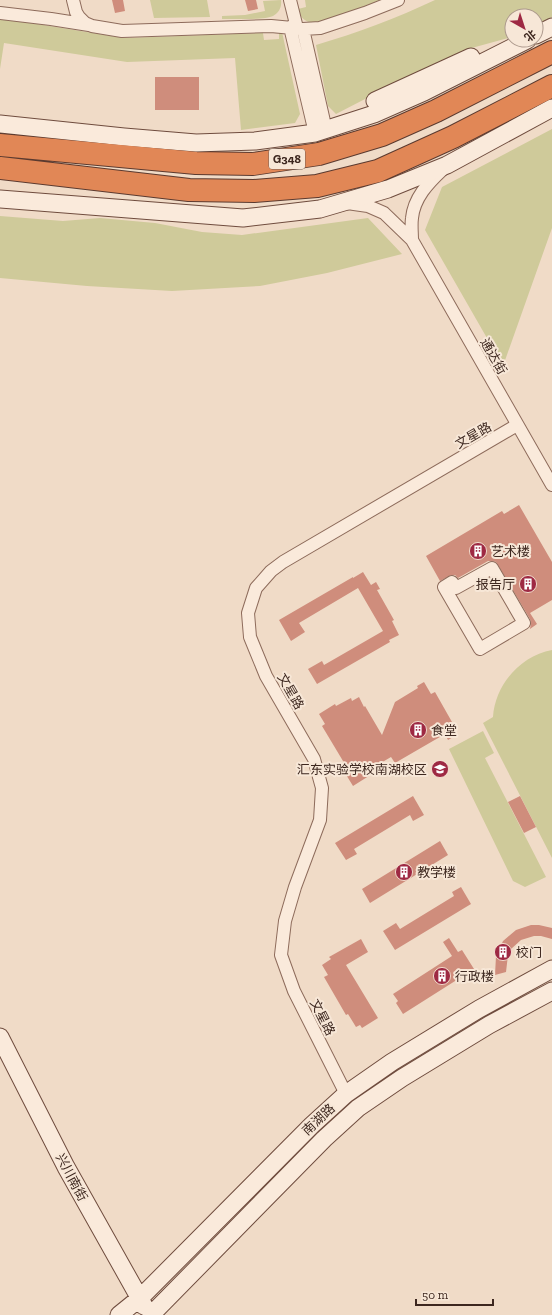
<svg xmlns="http://www.w3.org/2000/svg" width="552" height="1315" viewBox="0 0 552 1315" font-family="'Zilla Slab','Noto Sans SC',serif">
  <rect width="100%" height="100%" fill="#f0dbc7"/>
  <path fill="#cfca9a" d="M150,0H207L210,17L154,18Z
    M281,0C282,7 279,13 273,16C265,20 233,19 222,19V16L245,15L265,11L263,1Z
    M305,0H386L321,23C309,24 301,21 298,9L306,7Z
    M435,0H552V17L536,25V16H512V37L468,49L367,98L336,114L328,106L316,45C357,33 397,18 435,0Z
    M0,18L124,38L263,33L264,40L279,39V31L282,32L300,114L295,123L241,130L235,58L127,62L4,43L0,69Z
    M552,129V228L503,366L425,230L442,187Z
    M0,216L63,221L100,218L155,223L202,232L242,235L368,218L402,254L327,273L260,286L172,291L87,286L0,278Z
    M552,650V858L483,723L493,717C495,685 520,656 552,650Z
    M483,731L494,753L485,758L546,877L525,887L513,881L449,749Z"/>
  <path fill="#cf8d7c" d="M112,0H123L125,11L115,13Z
    M245,0H256L258,9L248,11Z
    M155,77H199V110H155Z
    M519,505L552,562V600L530,613L537,624L530,629L531,623L530,619L496,562L492,561H488L458,578L455,575H451L440,581L426,556L502,511L504,514Z
    M363,572L371,585L376,582L380,589L377,590L394,620L392,621L399,635L389,640L390,642L317,684L308,669L322,661L324,665L383,631L358,588L299,623L305,632L291,641L279,620L353,577V578Z
    M424,682L431,694L435,692L452,722L448,724L455,736L448,740L445,734L395,763L391,757L369,770L372,774L353,786L345,773L349,771L322,726L325,724L319,714L335,704L336,706L351,698L352,701L359,697L364,707L365,706L382,735L395,702L418,688L417,686Z
    M413,796L424,815L413,821L410,815L354,849L357,854L346,860L335,843Z
    M520,796L536,827L524,833L508,802Z
    M440,841L448,855L370,903L362,889Z
    M461,887L471,904L395,950L383,931L396,923L400,929L454,896L452,892Z
    M531,925H539L552,928V939L541,936H534L521,940L511,949L508,955L506,972L495,975L496,956L503,941L516,930Z
    M449,938L458,952L462,950L474,969L403,1014L396,1003L398,1001L393,994L452,956L443,942Z
    M361,939L368,952L346,965L378,1018L362,1028L360,1025L356,1027L348,1014L346,1015L324,977L328,975L322,965L331,959L329,957Z"/>
  <g fill="none" stroke-linecap="round" stroke-linejoin="round">
    <g stroke="#8d6b5b" stroke-width="14">
      <path id="street" d="M73,0L76,12L79,17L85,23L92,26L122,31L271,26L303,29L320,28L365,13L398,0
        M290,0L297,28
        M0,13L51,19L89,25
        M290,27L315,133
        M303,29L326,130
        M347,203L368,206L384,213L412,240C412,233 411,225 412,218C414,198 428,183 442,170
        M412,240L552,485
        M492,568L524,623L480,649L444,587L452,582L456,588Z
        M346,1094L294,991L281,955L285,921L295,887L320,820L322,788L314,759L266,676L250,637L248,613L256,588L271,571L283,562L517,425"/>
    </g>
    <g stroke="#6f4c3e" stroke-width="19">
      <path id="secondary" d="M536,35L552,27
        M375,101L471,57
        M0,124L124,137L196,143L255,141L315,133L374,114L424,92L527,40
        M0,199L243,218L320,209L388,189L447,165L552,108
        M0,1037L66,1167L144,1306
        M119,1315L140,1298L312,1125L346,1094L392,1062L479,1009L552,969
        M151,1315L324,1139L358,1108L402,1078L489,1025L552,991"/>
    </g>
    <g stroke="#5b3a2f" stroke-width="24">
      <path id="highway" d="M0,145L196,163L253,164L319,154L382,135L436,111L552,52
        M0,168L189,190L254,191L317,186L378,171L453,137L552,86"/>
    </g>
    <use href="#street" stroke="#faeadb" stroke-width="12"/>
    <use href="#secondary" stroke="#faeadb" stroke-width="17"/>
    <use href="#highway" stroke="#e18756" stroke-width="22"/>
  </g>
  <defs>
    <g id="building-disc" transform="scale(0.9)"><circle r="9.5" fill="#9e2943" stroke="#f7e7d7"/><path d="M-4-6H4V6H1V3H-1V6H-4ZM-2.5-4.3h1.7v1.8h-1.7ZM.8-4.3h1.7v1.8H.8ZM-2.5-1h1.7V.8h-1.7ZM.8-1h1.7V.8H.8Z" fill="#fff"/></g>
    <g id="school-disc" transform="scale(0.9)"><circle r="9.5" fill="#9e2943" stroke="#f7e7d7"/><path d="M0-5L7-2L0 1L-7-2ZM-4 1L0 2.5L4 1V4Q0 6-4 4Z" fill="#fff"/></g>
  </defs>
  <g fill-rule="evenodd">
    <use href="#building-disc" x="478" y="551"/>
    <use href="#building-disc" x="528" y="584"/>
    <use href="#building-disc" x="418" y="730"/>
    <use href="#school-disc" x="440" y="769"/>
    <use href="#building-disc" x="404" y="872"/>
    <use href="#building-disc" x="503" y="952"/>
    <use href="#building-disc" x="442" y="976"/>
  </g>
  <g text-anchor="middle" stroke-width="4" stroke-linejoin="round" paint-order="stroke">
    <rect fill="#f7e7d7" stroke="#756156" stroke-width="1" x="269" y="149" width="36" height="20" rx="3"/>
    <g font-size="12" font-weight="bold" fill="#3d271f">
      <text x="287" y="163">G348</text>
    </g>
    <g font-size="13" fill="#3d271f" stroke="#f7e7d7">
      <text transform="translate(494 356) rotate(60)" y="5">通达街</text>
      <text transform="translate(473 435) rotate(-30)" y="5">文星路</text>
      <text transform="translate(291 691) rotate(60)" y="5">文星路</text>
      <text transform="translate(323 1017) rotate(63)" y="5">文星路</text>
      <text transform="translate(318 1119) rotate(-43)" y="5">南湖路</text>
      <text transform="translate(72 1177) rotate(62)" y="5">兴川南街</text>
    </g>
    <g font-size="13" fill="#3d271f" stroke="#f7e7d7" text-anchor="start">
      <text x="491" y="556">艺术楼</text>
      <text x="515" y="589" text-anchor="end">报告厅</text>
      <text x="431" y="735">食堂</text>
      <text x="427" y="774" text-anchor="end">汇东实验学校南湖校区</text>
      <text x="417" y="877">教学楼</text>
      <text x="516" y="957">校门</text>
      <text x="455" y="981">行政楼</text>
    </g>
  </g>
  <g transform="translate(524 28) rotate(141)"><circle r="19" fill="#f7e7d7" stroke="#ad9a8d"/>
  <path d="M0-3L7 15L0 10L-7 15Z" fill="#9e2943"/>
  <text y="-6" font-size="11" font-weight="bold" text-anchor="middle" fill="#3d271f">北</text>
  </g>
  <path d="M416 1299v6h77v-6" fill="none" stroke="#3d271f" stroke-width="2"/>
  <text x="422" y="1299" font-size="12" fill="#3d271f" stroke="#f7e7d7" stroke-width="3" paint-order="stroke">50 m</text>
</svg>
